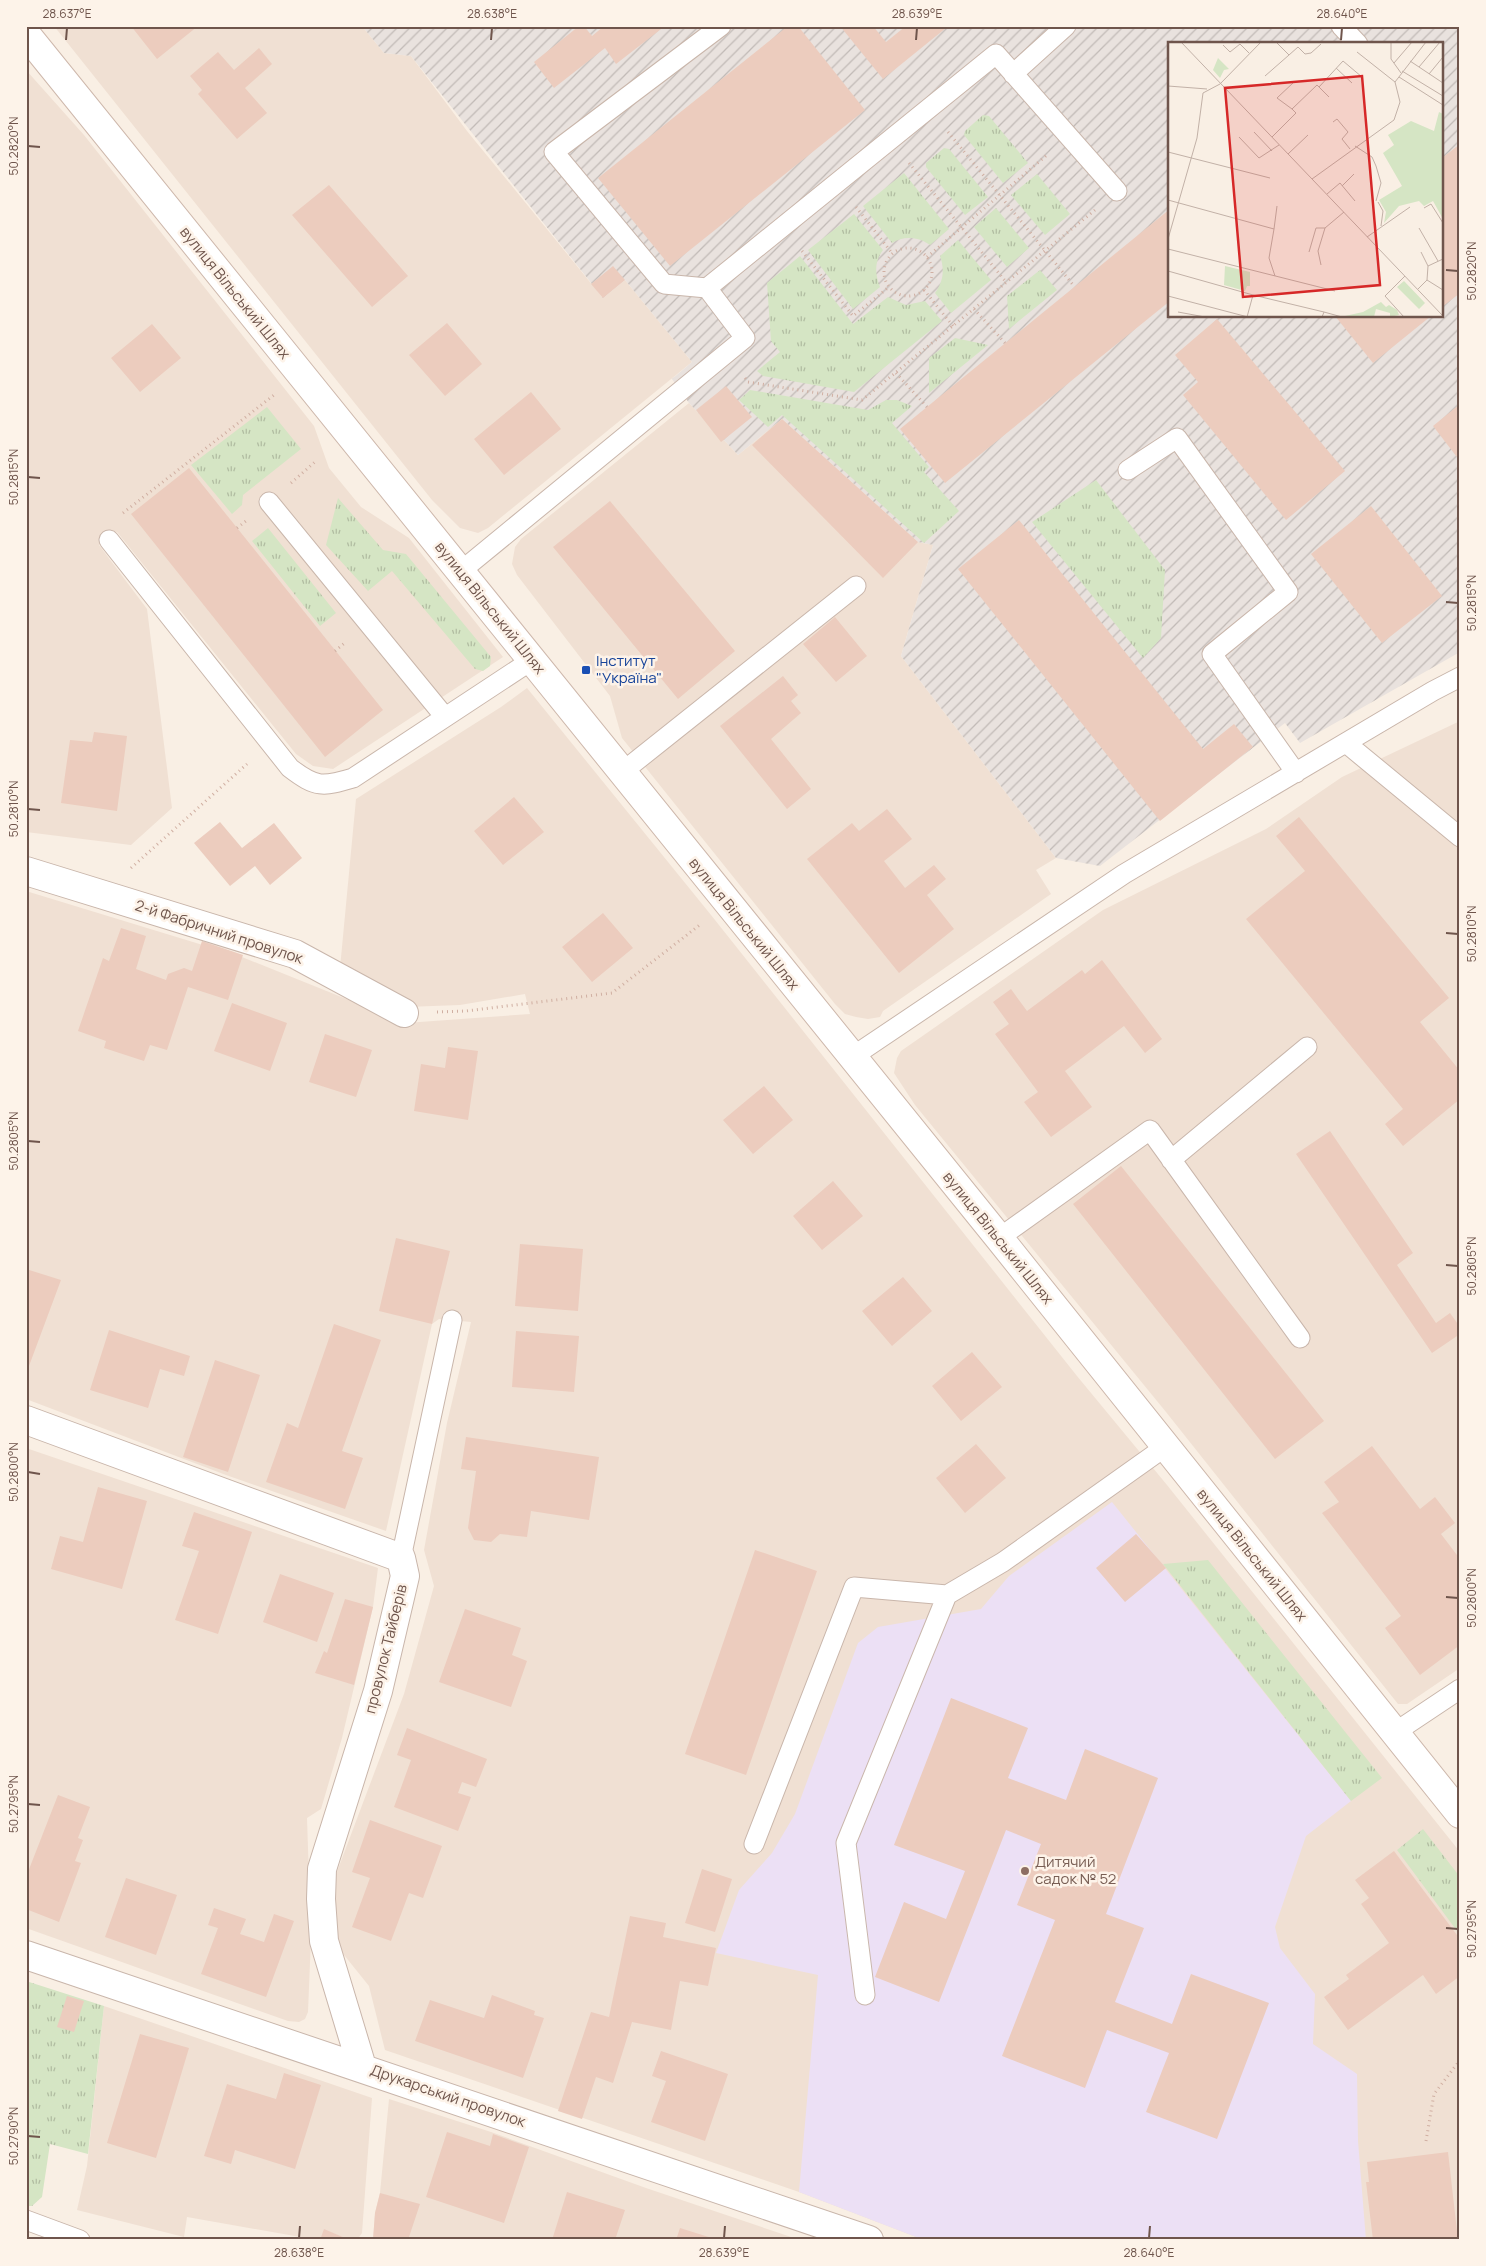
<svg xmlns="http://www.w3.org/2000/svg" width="1486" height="2266" viewBox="0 0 1486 2266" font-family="Manrope,sans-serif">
  <defs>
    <pattern id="industrial-furrows" width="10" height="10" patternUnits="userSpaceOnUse" patternTransform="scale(1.25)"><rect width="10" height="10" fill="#e9e2de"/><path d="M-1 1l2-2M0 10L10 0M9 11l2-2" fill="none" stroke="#c1bab6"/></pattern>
    <pattern id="grass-tufts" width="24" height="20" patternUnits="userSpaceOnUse" patternTransform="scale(1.25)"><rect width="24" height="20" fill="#d5e5c4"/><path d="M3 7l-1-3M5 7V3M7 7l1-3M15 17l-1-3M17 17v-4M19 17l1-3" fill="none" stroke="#b1bca1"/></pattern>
  </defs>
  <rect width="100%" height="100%" fill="#f9efe4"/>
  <path fill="#f0e0d3" d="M54,26H362L384,53L411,56L467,131L603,298L625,280L692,362L488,528L478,533L460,528L432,500Z
    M26,70L84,135L314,426L329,468L361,507L409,538L503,657L333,769L313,766L296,754L117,532L99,545L147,609L172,808L131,845L26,832Z
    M689,403L738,455L782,419L918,542L933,545L901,656L1056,858L1036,870L1051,894L883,1011L880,1017L868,1019L856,1017L845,1014L835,1004L622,738L610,696L517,575L512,564L515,547L521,539Z
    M527,688L711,915L1077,1376L1167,1485L1460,1852V2240H924L799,2192L385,2050L369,1986L332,1940L335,1877L404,1694L434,1586L424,1550L447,1423L471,1322L439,1319L432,1324L386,1531L226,1475L26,1399V891L242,957L406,1023L530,1014L525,994L460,1005L406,1007L340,968L356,799L501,707Z
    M1460,721V1668L1407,1704H1398L1166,1412L915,1105L894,1073L897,1058L901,1051L1103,910L1266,829L1342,777Z
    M26,1448L378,1568L373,1607L342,1738L321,1809L307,1818L311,1938L308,2012L305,2019L299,2022L288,2021L26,1928Z
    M104,2006L372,2098L362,2233L357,2240H350L325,2230L320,2240H317L187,2217L184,2237L77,2210L87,2166Z
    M389,2099L491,2132L646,2188L800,2240H373L375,2213L380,2193Z"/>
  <path fill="url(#industrial-furrows)" fill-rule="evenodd" d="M362,26H1460V652L1300,743L1285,723L1100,866L1056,858L901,656L933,545L918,542L782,419L738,455L689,403L672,379L692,362L625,280L603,298L411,56L384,53ZM1170,44H1442V316H1170Z"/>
  <path fill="#ece0f5" d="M1112,1502L1351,1801L1306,1836L1275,1927L1280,1948L1315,1994L1313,2044L1357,2074L1358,2141L1366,2240H924L799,2192L818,1975L716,1953L739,1890L772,1853L795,1814L858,1643L878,1627L981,1609L1009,1576Z"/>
  <path fill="url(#grass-tufts)" d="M983,115L989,116L1028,163L1003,183L964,135L965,131Z
    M944,148L949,149L988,197L965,215L926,167V163Z
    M904,173L949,229L930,245C919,237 904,235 892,243L863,206Z
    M1037,174L1070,214L1045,235L1011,195Z
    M996,208L1029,248L1007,267L974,227Z
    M854,214L883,250C874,262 875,274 880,287L853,309L808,250Z
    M958,240L991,280L951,313L935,293C943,282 945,270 940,256Z
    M800,256L853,324L888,297L906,305L925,301L942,321L854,392L763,376L757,371L780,352L771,341L767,283Z
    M1040,270L1057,290L1009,329L1007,296Z
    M955,338L988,345L929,393V358Z
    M750,390L868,410L886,400H897L912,406L892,423L929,467L924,472L959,511L924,543L782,415L768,427L739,400Z
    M267,407L301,449L243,495L242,505L232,514L191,465Z
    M1096,480L1165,570L1161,638L1143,658L1032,522Z
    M338,498L383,550L406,554L491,657L490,666L483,671L475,669L392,571L368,591L326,545Z
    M268,528L336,613L320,626L252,541Z
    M1208,1560L1382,1778L1351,1801L1163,1564Z
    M1423,1829L1460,1877V1935L1397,1850Z
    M26,1981L104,2006L88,2154L50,2144L42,2197L32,2206H26Z"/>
  <path fill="#ecccbe" d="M131,26H198L157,59Z
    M579,26H584L592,36L604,26H665L616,64L605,48L554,88L534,62Z
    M788,26H798L865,110L670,266L598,178Z
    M840,26H873L886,42L906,26L946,28L883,79Z
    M259,48L272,64L245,88L267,113L237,139L198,94L202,90L190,76L218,52L234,70Z
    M1460,144V293L1442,307V158Z
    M329,185L408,276L372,307L292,215Z
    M1170,209V301L945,483L900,429Z
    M613,266L625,280L603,298L591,284Z
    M1335,316H1431L1373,363Z
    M1217,319L1345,471L1286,520L1183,395L1198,382L1175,355Z
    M447,323L482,364L445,396L409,355Z
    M152,324L181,358L140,392L111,358Z
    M726,386L752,417L721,442L696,410Z
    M531,392L561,429L504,475L474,439Z
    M1460,404V461L1433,426Z
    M782,419L918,542L883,578L752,445Z
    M189,468L383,710L325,757L131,514Z
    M610,501L735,651L678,699L553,547Z
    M1371,506L1442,596L1382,643L1311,554Z
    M1019,520L1203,749L1234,724L1253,747L1160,821L958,569Z
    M835,617L867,656L836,682L803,644Z
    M783,676L798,695L791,701L801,713L771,739L811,789L787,809L720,726Z
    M94,732L127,736L117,811L61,803L70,740L92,742Z
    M514,797L544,832L503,865L474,831Z
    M887,809L912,839L884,861L905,888L934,865L946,879L927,895L954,929L899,973L807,859L852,823L859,831Z
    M1299,817L1449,998L1420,1022L1460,1071V1099L1403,1146L1385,1124L1403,1109L1246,919L1305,871L1276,836Z
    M220,822L242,848L274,823L302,858L270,885L255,866L230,886L194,843Z
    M603,913L633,948L592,982L562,947Z
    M121,928L146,936L136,969L166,980L168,974L184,968L192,971L202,941L243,955L228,1000L188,987L167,1050L150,1045L144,1061L104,1048L106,1041L78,1031L103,958L109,961Z
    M1102,960L1162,1039L1145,1053L1124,1026L1065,1071L1092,1107L1051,1137L1024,1102L1038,1092L995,1034L1009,1024L993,1002L1011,989L1027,1011L1082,970L1085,974Z
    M232,1003L287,1023L270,1071L214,1051Z
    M325,1034L372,1050L356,1097L309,1082Z
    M448,1047L478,1051L468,1120L414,1111L421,1064L445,1068Z
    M764,1086L793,1120L753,1154L723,1120Z
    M1330,1131L1413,1253L1397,1265L1436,1323L1450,1313L1460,1327V1334L1432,1353L1296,1154Z
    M1121,1166L1324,1421L1275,1459L1073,1204Z
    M833,1181L863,1216L822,1250L793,1216Z
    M396,1238L450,1251L432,1324L379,1311Z
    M520,1244L583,1249L578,1311L515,1306Z
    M26,1269L61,1280L26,1374Z
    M903,1277L932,1311L892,1346L862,1311Z
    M334,1324L381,1340L342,1451L363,1458L345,1509L266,1482L287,1423L298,1428Z
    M109,1330L190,1356L184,1376L160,1369L148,1408L90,1390Z
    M516,1331L579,1336L574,1392L512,1387Z
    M972,1352L1002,1387L961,1421L932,1386Z
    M215,1360L260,1375L228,1472L183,1457Z
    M466,1437L599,1457L589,1520L531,1511L527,1537L500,1534L491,1542L474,1540L468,1528L476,1471L461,1469Z
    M976,1444L1006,1478L965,1513L936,1478Z
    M1372,1446L1420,1509L1435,1497L1455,1523L1441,1534L1460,1559V1645L1420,1675L1385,1628L1401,1616L1322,1513L1339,1502L1324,1482Z
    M98,1487L147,1501L122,1589L51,1569L60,1536L83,1542Z
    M194,1512L252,1532L218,1634L175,1620L199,1551L182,1546Z
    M1136,1534L1166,1568L1125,1602L1096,1568Z
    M755,1550L817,1571L746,1775L685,1754Z
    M280,1574L334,1593L317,1642L263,1622Z
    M345,1599L373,1607L354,1685L315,1673L324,1651L327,1653Z
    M465,1609L521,1628L512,1655L527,1661L511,1707L439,1682Z
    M951,1698L1028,1728L1008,1778L1066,1800L1085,1749L1158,1778L1106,1914L1144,1928L1115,2002L1172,2024L1191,1974L1269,2003L1217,2139L1146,2112L1169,2053L1107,2030L1085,2088L1002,2056L1055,1920L1017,1905L1041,1844L1006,1830L939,2002L875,1977L904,1902L946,1919L965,1871L894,1845Z
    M407,1728L487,1759L476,1787L462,1782L458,1793L471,1797L458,1831L394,1807L411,1760L397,1755Z
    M58,1795L90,1807L78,1838L83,1840L75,1861L81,1863L59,1922L26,1909V1877Z
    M370,1820L442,1846L423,1898L409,1893L391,1941L352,1927L370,1878L352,1872Z
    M1394,1851L1460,1939V1976L1436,1994L1423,1975L1348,2030L1324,1997L1349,1979L1346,1975L1389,1943L1361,1904L1369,1898L1355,1880Z
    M702,1869L732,1879L715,1932L685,1923Z
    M126,1878L177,1895L156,1955L105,1937Z
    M214,1908L246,1919L240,1934L264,1942L274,1914L294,1921L266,1997L201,1974L218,1928L208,1925Z
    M630,1916L666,1923L663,1937L716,1948L708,1986L680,1981L671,2030L632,2022L613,2083L596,2077L582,2119L558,2111L591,2012L609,2017Z
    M492,1995L535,2011L534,2015L544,2018L523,2078L415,2041L430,2000L484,2018Z
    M67,1996L84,2001L74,2032L57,2027Z
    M140,2034L189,2048L156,2158L107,2143Z
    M661,2051L728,2074L705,2141L651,2122L666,2081L652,2076Z
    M284,2073L321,2085L295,2169L235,2150L231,2164L204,2156L227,2084L276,2099Z
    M447,2132L490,2146L493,2134L529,2147L504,2223L426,2197Z
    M1448,2152L1458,2240H1373L1366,2182H1369L1367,2162Z
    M567,2192L625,2210L615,2240H552Z
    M380,2193L420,2204L408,2240H373L375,2213Z
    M680,2228L715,2239V2240H676Z
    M324,2229L350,2240H320Z"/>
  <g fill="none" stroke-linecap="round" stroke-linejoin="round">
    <g stroke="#c9b6ab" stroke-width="21">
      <path id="lane" d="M1341,26L1358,44
        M1013,74L1066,26
        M707,288L664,284L554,152L721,26
        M1128,470L1177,438L1288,592L1212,654L1296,773
        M269,502L445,717
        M109,540L290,768C316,788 323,787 353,778L532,660
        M461,571L745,338L707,288L996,54L1117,191
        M1346,743L1460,837
        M621,773L856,586
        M852,1057L1124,874L1433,691L1460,677
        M1171,1160L1307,1047
        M999,1238L1150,1130L1300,1338
        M401,1558L452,1320
        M1394,1733L1460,1689
        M754,1844L854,1587L947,1595L1003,1562L1165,1447
        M865,1995L846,1843L947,1595
        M26,2220L80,2240"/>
    </g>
    <g stroke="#c9b6ab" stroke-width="30">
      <path id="street" d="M26,871L295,954L404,1013
        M26,1420L401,1558L405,1576L378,1691L322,1869L321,1899L324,1941L362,2067
        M26,1955L869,2240"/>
    </g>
    <g stroke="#ceb8ac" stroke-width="30">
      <path id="secondary" d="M26,34L999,1238L1460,1814"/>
    </g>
    <path stroke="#d0afa2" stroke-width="3" stroke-dasharray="1 4" stroke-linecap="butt" d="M948,132L1074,286
      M909,163L1006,282
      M856,207L892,253
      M884 272a24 24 0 1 1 48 0a24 24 0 1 1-48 0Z
      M802,251L853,316L889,287
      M927,257L1047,155
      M924,290L953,326
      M974,309L1005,343
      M896,373L927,407
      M745,378L748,382L862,400L1095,210
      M291,483L316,461
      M123,513L274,395
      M237,528L246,521
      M335,651L346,642
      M131,868L247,764
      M437,1012L466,1011L612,993L701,924
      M1426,2141L1434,2094L1460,2060"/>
    <use href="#lane" stroke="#fff" stroke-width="19"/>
    <use href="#street" stroke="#fff" stroke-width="28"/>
    <use href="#secondary" stroke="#fff" stroke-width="28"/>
  </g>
  <path fill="none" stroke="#6f554c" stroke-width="2" d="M66,40L67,28M491,40L492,28M916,40L917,28M1341,40L1342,28M28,146L40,147M1446,270L1458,271M28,477L40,478M1446,602L1458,603M28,809L40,810M1446,933L1458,934M28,1141L40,1142M1446,1265L1458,1266M28,1472L40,1474M1446,1597L1458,1598M28,1804L40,1805M1446,1928L1458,1929M28,2136L40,2137M299,2238L300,2226M724,2238L725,2226M1149,2238L1150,2226"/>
  <rect fill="#1a4fb4" stroke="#fdf3e9" stroke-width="2" x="581" y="665" width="10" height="10" rx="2.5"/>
  <circle fill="#8d6e63" stroke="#fdf3e9" stroke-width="2" cx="1025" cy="1871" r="5"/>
  <g text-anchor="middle" stroke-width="5" stroke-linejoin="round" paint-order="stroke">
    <g font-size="15" fill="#6f554c" stroke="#fdf3e9">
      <text transform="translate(235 293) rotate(51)" y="5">вулиця Вільський Шлях</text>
      <text transform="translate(490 608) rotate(51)" y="5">вулиця Вільський Шлях</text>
      <text transform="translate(744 924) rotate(51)" y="5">вулиця Вільський Шлях</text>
      <text transform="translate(219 932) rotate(18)" y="5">2-й Фабричний провулок</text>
      <text transform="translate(998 1238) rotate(51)" y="5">вулиця Вільський Шлях</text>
      <text transform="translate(1252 1555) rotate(51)" y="5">вулиця Вільський Шлях</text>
      <text transform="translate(386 1649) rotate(-76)" y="5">провулок Тайберів</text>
      <text transform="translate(448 2096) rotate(19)" y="5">Друкарський провулок</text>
    </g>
    <g font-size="15" fill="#164399" stroke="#fdf3e9" text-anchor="start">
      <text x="596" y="666">Інститут<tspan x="596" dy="17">"Україна"</tspan></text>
    </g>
    <g font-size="15" fill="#785e54" stroke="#fdf3e9" text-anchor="start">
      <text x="1035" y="1867">Дитячий<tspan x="1035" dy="17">садок № 52</tspan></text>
    </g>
  </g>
  <g transform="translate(1168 42)">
    <rect width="275" height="275" fill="#f9efe4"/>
    <path d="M50,16L61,27L56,28L52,36L45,28ZM271,70L275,72V177L265,159L256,164L251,159L231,164L216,181L218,170L211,158L234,144L215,111L226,103L220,93L243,79L266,89ZM57,224L82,230V244H79L77,249L56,243ZM236,239L257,261L251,267L229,245ZM213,260L218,265L221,263L229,268L231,273L222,275V271L208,267L206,275L177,274L195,270Z" fill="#d5e5c4"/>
    <path fill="none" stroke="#c2b1a7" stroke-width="1" d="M13,0L275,274M223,0V17L233,31M55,3L62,10L72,2L81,11M189,10L227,40M121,13L130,5L137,12L143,11L153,2M242,19L275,41M226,21L244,0M251,25L272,0M168,26L184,41M234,29L275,54M261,32L275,15M97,34L121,13L108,0M231,35L275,63M0,44L39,47M151,45L175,19L194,35M124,67L109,56L126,40M165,80L169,77L180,90L174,97L182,107M86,90L104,109M71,95L91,116L111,103M104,95L128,71L124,67L149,43L161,55M187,104L204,115L208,124L213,141L208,159M0,110L102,136M120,112L140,93M144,137L226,78L232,60L227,40L258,0M174,144L186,132M159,152L172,141L187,159M0,158L106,187L101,216L107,234M210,160L215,169L213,184M256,166L263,162L275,181M251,186L270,219M106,187L109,164M199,195L242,165M0,197L29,96L35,51L52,42L93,0M0,207L167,249M141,210L148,186H157L176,170M153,223L150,209L157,186M260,224L275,217M0,229L85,253M259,238L275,248M250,247L259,238L260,224L253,210M0,254L80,275M10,270L37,275M156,270L174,275M79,275L85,253L156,270L154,275M236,275L217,254L237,234"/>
    <path fill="#d62828" fill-opacity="0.15" stroke="#d62828" stroke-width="2.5" d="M194,34L212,243L75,255L57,46Z"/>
    <rect width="275" height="275" fill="none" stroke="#6f554c" stroke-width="2.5"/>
  </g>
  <rect width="1486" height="2266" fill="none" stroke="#fdf3e9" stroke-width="55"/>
  <rect x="28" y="28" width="1430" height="2210" fill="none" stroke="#6f554c" stroke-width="2"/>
  <g font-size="12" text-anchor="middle" fill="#6f554c">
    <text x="67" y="18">28.637°E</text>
    <text x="492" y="18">28.638°E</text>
    <text x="917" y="18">28.639°E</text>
    <text x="1342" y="18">28.640°E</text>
    <text transform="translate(14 146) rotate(-90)" y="4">50.2820°N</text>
    <text transform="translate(1472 271) rotate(-90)" y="4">50.2820°N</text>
    <text transform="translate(14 477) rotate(-90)" y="4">50.2815°N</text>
    <text transform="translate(1472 603) rotate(-90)" y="4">50.2815°N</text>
    <text transform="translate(14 809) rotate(-90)" y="4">50.2810°N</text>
    <text transform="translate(1472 934) rotate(-90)" y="4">50.2810°N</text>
    <text transform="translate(14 1141) rotate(-90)" y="4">50.2805°N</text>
    <text transform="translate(1472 1266) rotate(-90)" y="4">50.2805°N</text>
    <text transform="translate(14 1472) rotate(-90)" y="4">50.2800°N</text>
    <text transform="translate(1472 1598) rotate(-90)" y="4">50.2800°N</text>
    <text transform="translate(14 1804) rotate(-90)" y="4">50.2795°N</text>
    <text transform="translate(1472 1929) rotate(-90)" y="4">50.2795°N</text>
    <text transform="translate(14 2136) rotate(-90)" y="4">50.2790°N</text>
    <text x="299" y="2257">28.638°E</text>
    <text x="724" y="2257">28.639°E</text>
    <text x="1149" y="2257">28.640°E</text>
  </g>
</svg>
